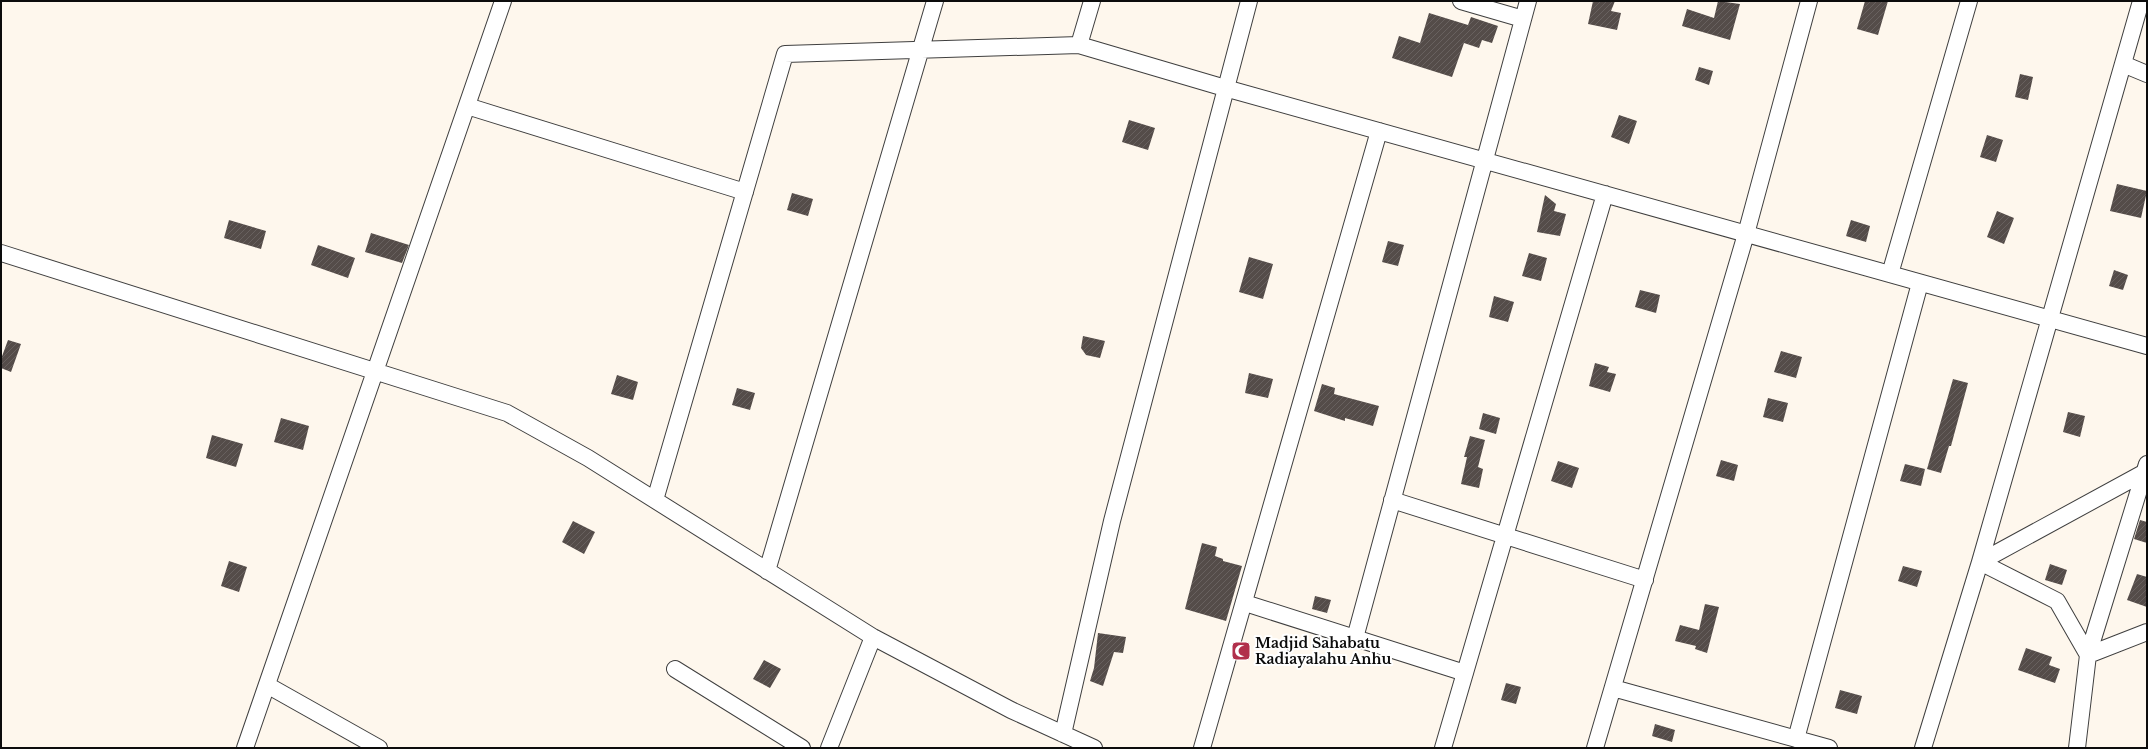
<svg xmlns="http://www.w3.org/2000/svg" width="2148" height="749" viewBox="0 0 2148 749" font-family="'Libre Baskerville',serif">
  <defs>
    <pattern id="building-hatch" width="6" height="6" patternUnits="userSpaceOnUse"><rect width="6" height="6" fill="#544c49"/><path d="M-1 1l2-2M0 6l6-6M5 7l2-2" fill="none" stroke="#68615f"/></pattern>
  </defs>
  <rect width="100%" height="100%" fill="#fef7ed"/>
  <path fill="url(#building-hatch)" d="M1593,1H1615L1611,11L1621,13L1617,30L1588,24Z
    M1718,1L1740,4L1730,40L1682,26L1687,9L1714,18Z
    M1865,1H1888L1878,35L1857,29Z
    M1429,13L1468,25L1471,17L1498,26L1492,43L1482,40L1479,48L1464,43L1452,77L1392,58L1399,36L1420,43Z
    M1699,67L1713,71L1709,85L1695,80Z
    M2020,74L2033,77L2028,100L2015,97Z
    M1619,115L1637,121L1629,144L1611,137Z
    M1129,120L1155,128L1148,150L1122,142Z
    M1987,135L2003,140L1996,162L1980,157Z
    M2117,184L2147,191L2141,218L2110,211Z
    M792,193L813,199L808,216L787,210Z
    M1545,195L1556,204L1554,211L1566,214L1560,236L1537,232Z
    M1997,211L2014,218L2004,244L1987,237Z
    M229,220L266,231L261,249L224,238Z
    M1851,220L1870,226L1866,242L1846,236Z
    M371,233L409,245L402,263L365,252Z
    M1388,241L1404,245L1398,266L1382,262Z
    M318,245L355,258L348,278L311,265Z
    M1529,253L1547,258L1541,281L1522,276Z
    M1249,257L1273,264L1263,299L1239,292Z
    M2114,270L2128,275L2123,290L2109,286Z
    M1640,290L1660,295L1656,313L1635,307Z
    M1494,296L1514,302L1508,322L1489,317Z
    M1083,336L1105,341L1100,358L1086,355L1081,348Z
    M8,340L21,344L11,372L1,368V359Z
    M1781,351L1802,357L1796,378L1774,372Z
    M1595,363L1609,367L1607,372L1616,374L1610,392L1589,386Z
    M1249,373L1273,379L1268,398L1245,393Z
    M617,375L638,382L633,400L611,394Z
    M1953,379L1968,383L1951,446H1949L1941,473L1927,469Z
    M1322,384L1335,388L1334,394L1379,406L1373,426L1345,418V421L1314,411Z
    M737,388L755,393L750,410L732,405Z
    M1768,398L1788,403L1783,422L1763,417Z
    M2068,412L2085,416L2080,437L2063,432Z
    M1483,413L1500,418L1496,434L1479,429Z
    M281,418L309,426L303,450L274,442Z
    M212,435L243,444L236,467L206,458Z
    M1470,436L1485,440L1478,467L1483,469L1479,488L1461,484L1467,457H1464Z
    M1721,460L1738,465L1734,481L1716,476Z
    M1558,461L1579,468L1572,488L1551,481Z
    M1905,464L1925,469L1921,486L1900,481Z
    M2140,520L2147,522V543L2134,539Z
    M573,521L595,532L584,554L562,542Z
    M1202,543L1217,547L1215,556L1223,559V561L1242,566L1226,621L1185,609Z
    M229,561L247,567L239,592L221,586Z
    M2050,564L2067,570L2062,585L2045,580Z
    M1903,566L1922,571L1917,587L1898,581Z
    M2137,574L2147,577V607L2127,600Z
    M1315,596L1331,600L1327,613L1312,609Z
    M1705,604L1719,607L1707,653L1695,649L1696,646L1675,641L1680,625L1699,630Z
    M1098,633L1126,637L1123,653L1114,652L1103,686L1090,681L1094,668Z
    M2026,648L2052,657L2049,665L2060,669L2055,683L2018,670Z
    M764,660L781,669L770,688L753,679Z
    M1506,683L1521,687L1516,704L1501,700Z
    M1840,690L1862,696L1857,714L1835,708Z
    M1655,724L1675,730L1672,742L1652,736Z"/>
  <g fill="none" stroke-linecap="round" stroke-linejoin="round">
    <g stroke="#3f3f3f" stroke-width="18">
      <path id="street" d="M1461,1L1523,19
        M1079,45L1092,1
        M2123,64L2147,74
        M467,106L745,192
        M1,253L507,413L588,458L873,637L1011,710L1094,748
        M1890,274L1969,1
        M655,500L785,54L1079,45L1225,88L2147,346
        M1392,500L1645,580
        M1980,562L2057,601L2088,655L2077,748
        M1980,562L2147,471
        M767,571L935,1
        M1245,603L1465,673
        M1355,638L1528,1
        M2088,655L2147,464
        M2088,655L2147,632
        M675,669L802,748
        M267,685L379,748
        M1613,688L1829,748
        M1063,734L1112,521L1249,1
        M1796,739L1920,283
        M245,748L503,1
        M829,748L873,637
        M1202,748L1379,131
        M1443,748L1605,194
        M1595,748L1746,234L1809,1
        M1923,748L1980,562L2141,1"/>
    </g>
    <use href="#street" stroke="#fff" stroke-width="16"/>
  </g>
  <defs>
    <g id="mosque-square" transform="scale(1)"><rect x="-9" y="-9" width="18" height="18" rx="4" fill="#b12f4b" stroke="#fff"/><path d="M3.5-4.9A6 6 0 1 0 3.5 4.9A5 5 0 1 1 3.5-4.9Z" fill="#fff"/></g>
  </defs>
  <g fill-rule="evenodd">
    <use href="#mosque-square" x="1241" y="651"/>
  </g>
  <g text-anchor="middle" stroke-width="4" stroke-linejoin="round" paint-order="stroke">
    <g font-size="14" font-weight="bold" fill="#0c0c0c" stroke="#fff" text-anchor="start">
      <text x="1255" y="648">Madjid Sahabatu<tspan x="1255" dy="16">Radiayalahu Anhu</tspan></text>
    </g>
  </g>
  <rect width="2148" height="749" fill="none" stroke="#0c0c0c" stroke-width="4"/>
</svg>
